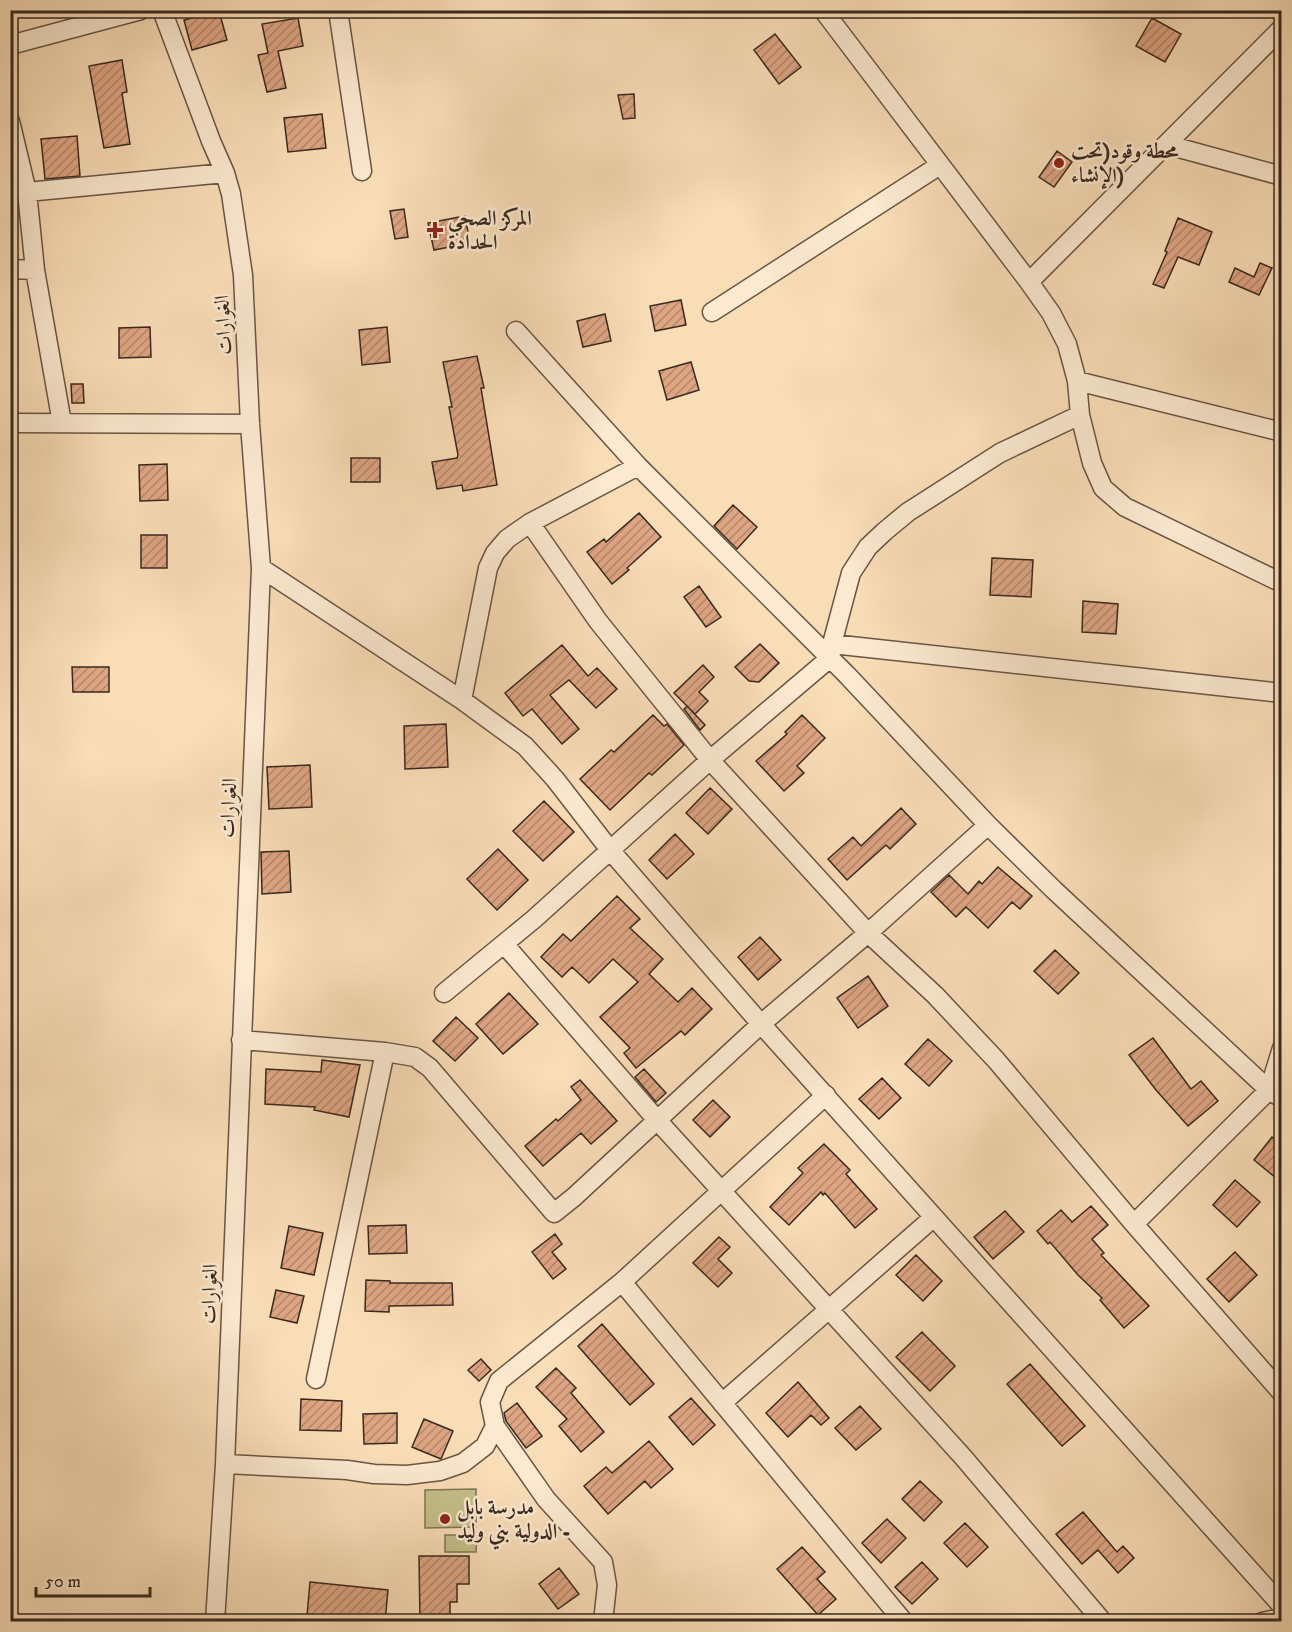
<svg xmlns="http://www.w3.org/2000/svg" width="1292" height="1632" viewBox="0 0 1292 1632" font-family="'IM FELL DW Pica',Amiri,serif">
  <defs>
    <pattern id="building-hatch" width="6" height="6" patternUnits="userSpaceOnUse" patternTransform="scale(1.5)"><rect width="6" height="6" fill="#dea583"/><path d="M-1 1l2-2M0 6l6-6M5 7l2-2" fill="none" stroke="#b5866b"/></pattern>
  </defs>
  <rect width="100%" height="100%" fill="#f9ddb7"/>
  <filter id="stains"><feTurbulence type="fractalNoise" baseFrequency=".00333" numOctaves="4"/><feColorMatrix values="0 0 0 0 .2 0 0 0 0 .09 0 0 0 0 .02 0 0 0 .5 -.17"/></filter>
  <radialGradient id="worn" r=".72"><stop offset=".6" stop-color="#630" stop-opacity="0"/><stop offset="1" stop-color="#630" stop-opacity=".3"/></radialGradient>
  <path fill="#c4bf8a" stroke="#7e7454" stroke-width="1.5" d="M476,1489V1527L425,1528V1490Z
    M445,1535H477L476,1552H445Z"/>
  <path fill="url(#building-hatch)" stroke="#39281e" stroke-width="1.5" d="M219,11L227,40L192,50L184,20Z
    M298,18L303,46L278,51L286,88L267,92L258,55L268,53L262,24Z
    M1152,18L1181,34L1165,62L1136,46Z
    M775,34L801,67L779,84L754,50Z
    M122,60L127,92L122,93L130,144L104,148L89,66Z
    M634,94L635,118L623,119L618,95Z
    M322,114L326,148L288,152L284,118Z
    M77,136L80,176L45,179L41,139Z
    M1057,151L1072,162L1054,187L1039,177Z
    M404,209L408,237L395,239L390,211Z
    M465,216L470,243L434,250L428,223Z
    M1178,218L1212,232L1199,265L1178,257L1164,288L1153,284L1167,252L1165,251Z
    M1260,263L1272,268L1259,295L1229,282L1235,268L1254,277Z
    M681,300L686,325L655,331L650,306Z
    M605,314L611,341L583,347L577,321Z
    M150,327L151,357L119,358V328Z
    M387,327L390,362L362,365L359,330Z
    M477,356L484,388H481L497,485L463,491L462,485L437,489L432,462L457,458L458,455L449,407H452L443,362Z
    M691,362L699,390L667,400L659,371Z
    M71,384H83L84,403H72Z
    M351,458H380V482H351Z
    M167,464L168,500L140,501L139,465Z
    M733,505L757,527L737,549L714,526Z
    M639,513L661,537L627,568L629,570L612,584L587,552L604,539L606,542Z
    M141,535H167V568H141Z
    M992,558L1033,560L1031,597L990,595Z
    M699,586L721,617L706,627L684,597Z
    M1083,601L1118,604L1116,634L1082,632Z
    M760,644L779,663L759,682L749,681L735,667Z
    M562,645L588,676L597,668L617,689L596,708L569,680L550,695L579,729L562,744L532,709L523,716L505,693Z
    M703,665L714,677L699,692L708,701L695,714L674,693Z
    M72,667H109V692H73Z
    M687,706L705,725L700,730L684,709Z
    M653,715L664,726L667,724L684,745L652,775L649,773L610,810L580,779L611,750L614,752Z
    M802,715L825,738L797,766L804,773L784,791L756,761L787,734L785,732Z
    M446,724L448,767L405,769L404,726Z
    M310,765L312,807L269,809L267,767Z
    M710,788L732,809L708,834L686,813Z
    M544,801L574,832L543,861L513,831Z
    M901,808L916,824L890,849L886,845L847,880L828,859L853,837L861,846Z
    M675,834L694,854L667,879L649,860Z
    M498,849L528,880L497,910L467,879Z
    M289,851L291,892L262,894L261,852Z
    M998,867L1032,896L1020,909L1012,902L988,928L966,907L956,917L931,892L949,875L968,894L979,881L982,884Z
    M617,896L640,919L630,928L663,959L649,974L678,1002L692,988L712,1009L685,1035L681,1031L636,1068L624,1053L630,1048L600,1017L638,982L613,959L589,983L572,967L562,977L541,957L563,934L571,941Z
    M760,937L781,960L758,980L738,957Z
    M1055,950L1079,973L1058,994L1034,971Z
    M868,976L888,1006L858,1028L837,998Z
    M509,993L538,1024L503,1054L476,1024Z
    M456,1017L478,1038L455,1061L433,1041Z
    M1153,1038L1191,1089L1201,1081L1218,1101L1188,1126L1156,1090L1129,1055Z
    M928,1039L952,1061L929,1086L905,1064Z
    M322,1060L360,1065L349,1117L314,1110L315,1107L265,1104L266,1069L321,1072Z
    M644,1069L666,1093L656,1102L635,1077Z
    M882,1078L901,1098L879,1119L859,1099Z
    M580,1080L617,1121L591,1144L581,1133L543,1166L525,1146L556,1119L558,1121L581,1100L571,1087Z
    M713,1100L730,1117L710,1137L693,1120Z
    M1272,1137L1281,1145V1182L1254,1160Z
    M824,1144L850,1170L846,1174L877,1209L855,1228L825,1193L823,1195L821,1192L789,1225L770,1207L803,1173L798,1168Z
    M1235,1180L1260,1202L1237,1227L1213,1205Z
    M1091,1206L1108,1225L1092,1239L1104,1253L1101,1255L1149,1306L1124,1328L1100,1300L1102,1298L1078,1275L1050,1242L1048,1244L1037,1231L1061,1210L1072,1222Z
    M1005,1211L1024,1232L993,1259L974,1237Z
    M406,1225L407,1253L369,1254L368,1226Z
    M289,1226L323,1233L314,1275L281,1268Z
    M555,1234L562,1244L552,1252L566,1269L553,1279L532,1252Z
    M719,1237L730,1247L718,1259L732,1273L718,1287L693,1263Z
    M1235,1252L1257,1275L1229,1302L1207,1279Z
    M916,1255L942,1281L923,1301L896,1275Z
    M366,1280L390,1281V1283H452L453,1305L389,1306V1312L365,1311Z
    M276,1290L304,1296L297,1323L270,1317Z
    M602,1324L654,1384L630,1405L578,1346Z
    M922,1332L955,1366L930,1391L896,1357Z
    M481,1359L491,1370L479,1381L468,1370Z
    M1030,1364L1085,1426L1062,1446L1007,1384Z
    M556,1368L576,1388L571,1393L604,1432L581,1452L559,1426L567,1419L536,1387Z
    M798,1382L829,1418L821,1425L811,1415L788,1437L766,1413Z
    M691,1398L715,1425L693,1445L669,1417Z
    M301,1399L342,1401L341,1431L300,1430Z
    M517,1403L542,1436L526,1448L506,1421L504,1413Z
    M860,1406L881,1429L856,1450L835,1428Z
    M397,1413V1443L364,1444L363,1414Z
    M424,1419L453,1431L441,1459L412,1447Z
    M649,1441L673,1469L651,1488L645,1481L608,1514L584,1486L606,1467L612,1473Z
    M920,1481L942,1502L924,1521L902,1499Z
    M1083,1512L1117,1552L1123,1546L1134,1558L1118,1573L1098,1550L1082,1564L1056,1534Z
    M887,1519L906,1538L881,1563L862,1543Z
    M965,1523L988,1547L967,1567L944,1543Z
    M802,1547L825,1572L817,1579L836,1599L818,1615L777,1569Z
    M419,1556H469V1584H457V1602H450V1622H420Z
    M922,1562L938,1579L912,1604L895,1587Z
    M559,1568L579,1594L558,1609L539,1584Z
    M310,1582L388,1590L385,1622L307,1616Z"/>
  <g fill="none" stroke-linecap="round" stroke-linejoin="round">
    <g stroke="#695544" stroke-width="21">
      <path id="minor" d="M162,10L211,141L225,173L231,194L243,275L250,424L261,568L225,1464L215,1622
        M338,10L362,171
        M823,10L1029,282L1051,313L1067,344L1077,381L1080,415L1092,463L1103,488L1125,507L1282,583
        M10,45L141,10
        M10,121L27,192L35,270L62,423
        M1168,145L1282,176
        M27,192L225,173
        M10,269L35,270
        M1029,282L1282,28
        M712,312L940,165
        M516,331L638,466L847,675L988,825L1054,890L1269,1090L1282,1098
        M1077,381L1282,432
        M10,423L250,424
        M530,523L598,621L710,760L868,933L935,995L996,1060L1134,1224L1282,1393
        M261,568L462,700L525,746L555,779L610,850L761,1024L1282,1606
        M832,644L1282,693
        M462,700L488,568L495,553L507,539L530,523L638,466
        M504,944L657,1120L963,1457L1103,1622
        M444,993L534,919L710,760L830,658L832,644L851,573L868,547L885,531L908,512L1000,453L1080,415
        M241,1040L385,1052L415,1057L430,1068L554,1213L574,1197L761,1024L868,933L988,825
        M1134,1224L1269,1090L1282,1048
        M622,1282L904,1622
        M316,1379L385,1052
        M722,1403L934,1217
        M225,1464L347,1470L374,1474L407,1475L440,1471L463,1463L485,1446L495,1426
        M603,1622L607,1585L603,1562L546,1499L495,1426L490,1402L499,1381L622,1282L826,1095
        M1262,1622L1282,1618"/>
    </g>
    <use href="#minor" stroke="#fbe9d0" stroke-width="18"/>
  </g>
  <g fill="#8f2418" stroke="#fbe9d0" stroke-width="2">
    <circle cx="1059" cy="163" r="6"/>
    <path d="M432 221h6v6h6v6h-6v6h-6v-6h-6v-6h6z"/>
    <circle cx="445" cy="1519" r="6"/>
  </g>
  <g text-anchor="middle" stroke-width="5" stroke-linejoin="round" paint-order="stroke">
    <g font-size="21" font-weight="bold" fill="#39281e" stroke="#fbe9d0" text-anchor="start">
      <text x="1071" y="158">محطة وقود(تحت<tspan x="1071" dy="24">الإنشاء)</tspan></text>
      <text x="448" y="225">المركز الصحي<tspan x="448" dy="24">الحدادة</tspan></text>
      <text x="457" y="1514">مدرسة بابل<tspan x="457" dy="24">الدولية بني وليد -</tspan></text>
    </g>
    <g font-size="21" fill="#39281e" stroke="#fbe9d0">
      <text transform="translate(223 325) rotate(-93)" y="7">الغوارات</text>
      <text transform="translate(228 808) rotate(-87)" y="7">الغوارات</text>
      <text transform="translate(209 1294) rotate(-88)" y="7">الغوارات</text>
    </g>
  </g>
  <rect width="1292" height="1632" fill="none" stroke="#f9ddb7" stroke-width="36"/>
  <rect x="12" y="12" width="1268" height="1608" fill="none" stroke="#39281e" stroke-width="3"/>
  <rect x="18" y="18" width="1256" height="1596" fill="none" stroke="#39281e" stroke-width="1.5"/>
  <path d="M36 1587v9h114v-9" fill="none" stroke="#39281e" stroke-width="3"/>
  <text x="45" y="1587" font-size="18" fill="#39281e" stroke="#fbe9d0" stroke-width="4.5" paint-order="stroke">50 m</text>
  <rect width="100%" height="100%" filter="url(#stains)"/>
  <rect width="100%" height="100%" fill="url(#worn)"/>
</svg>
